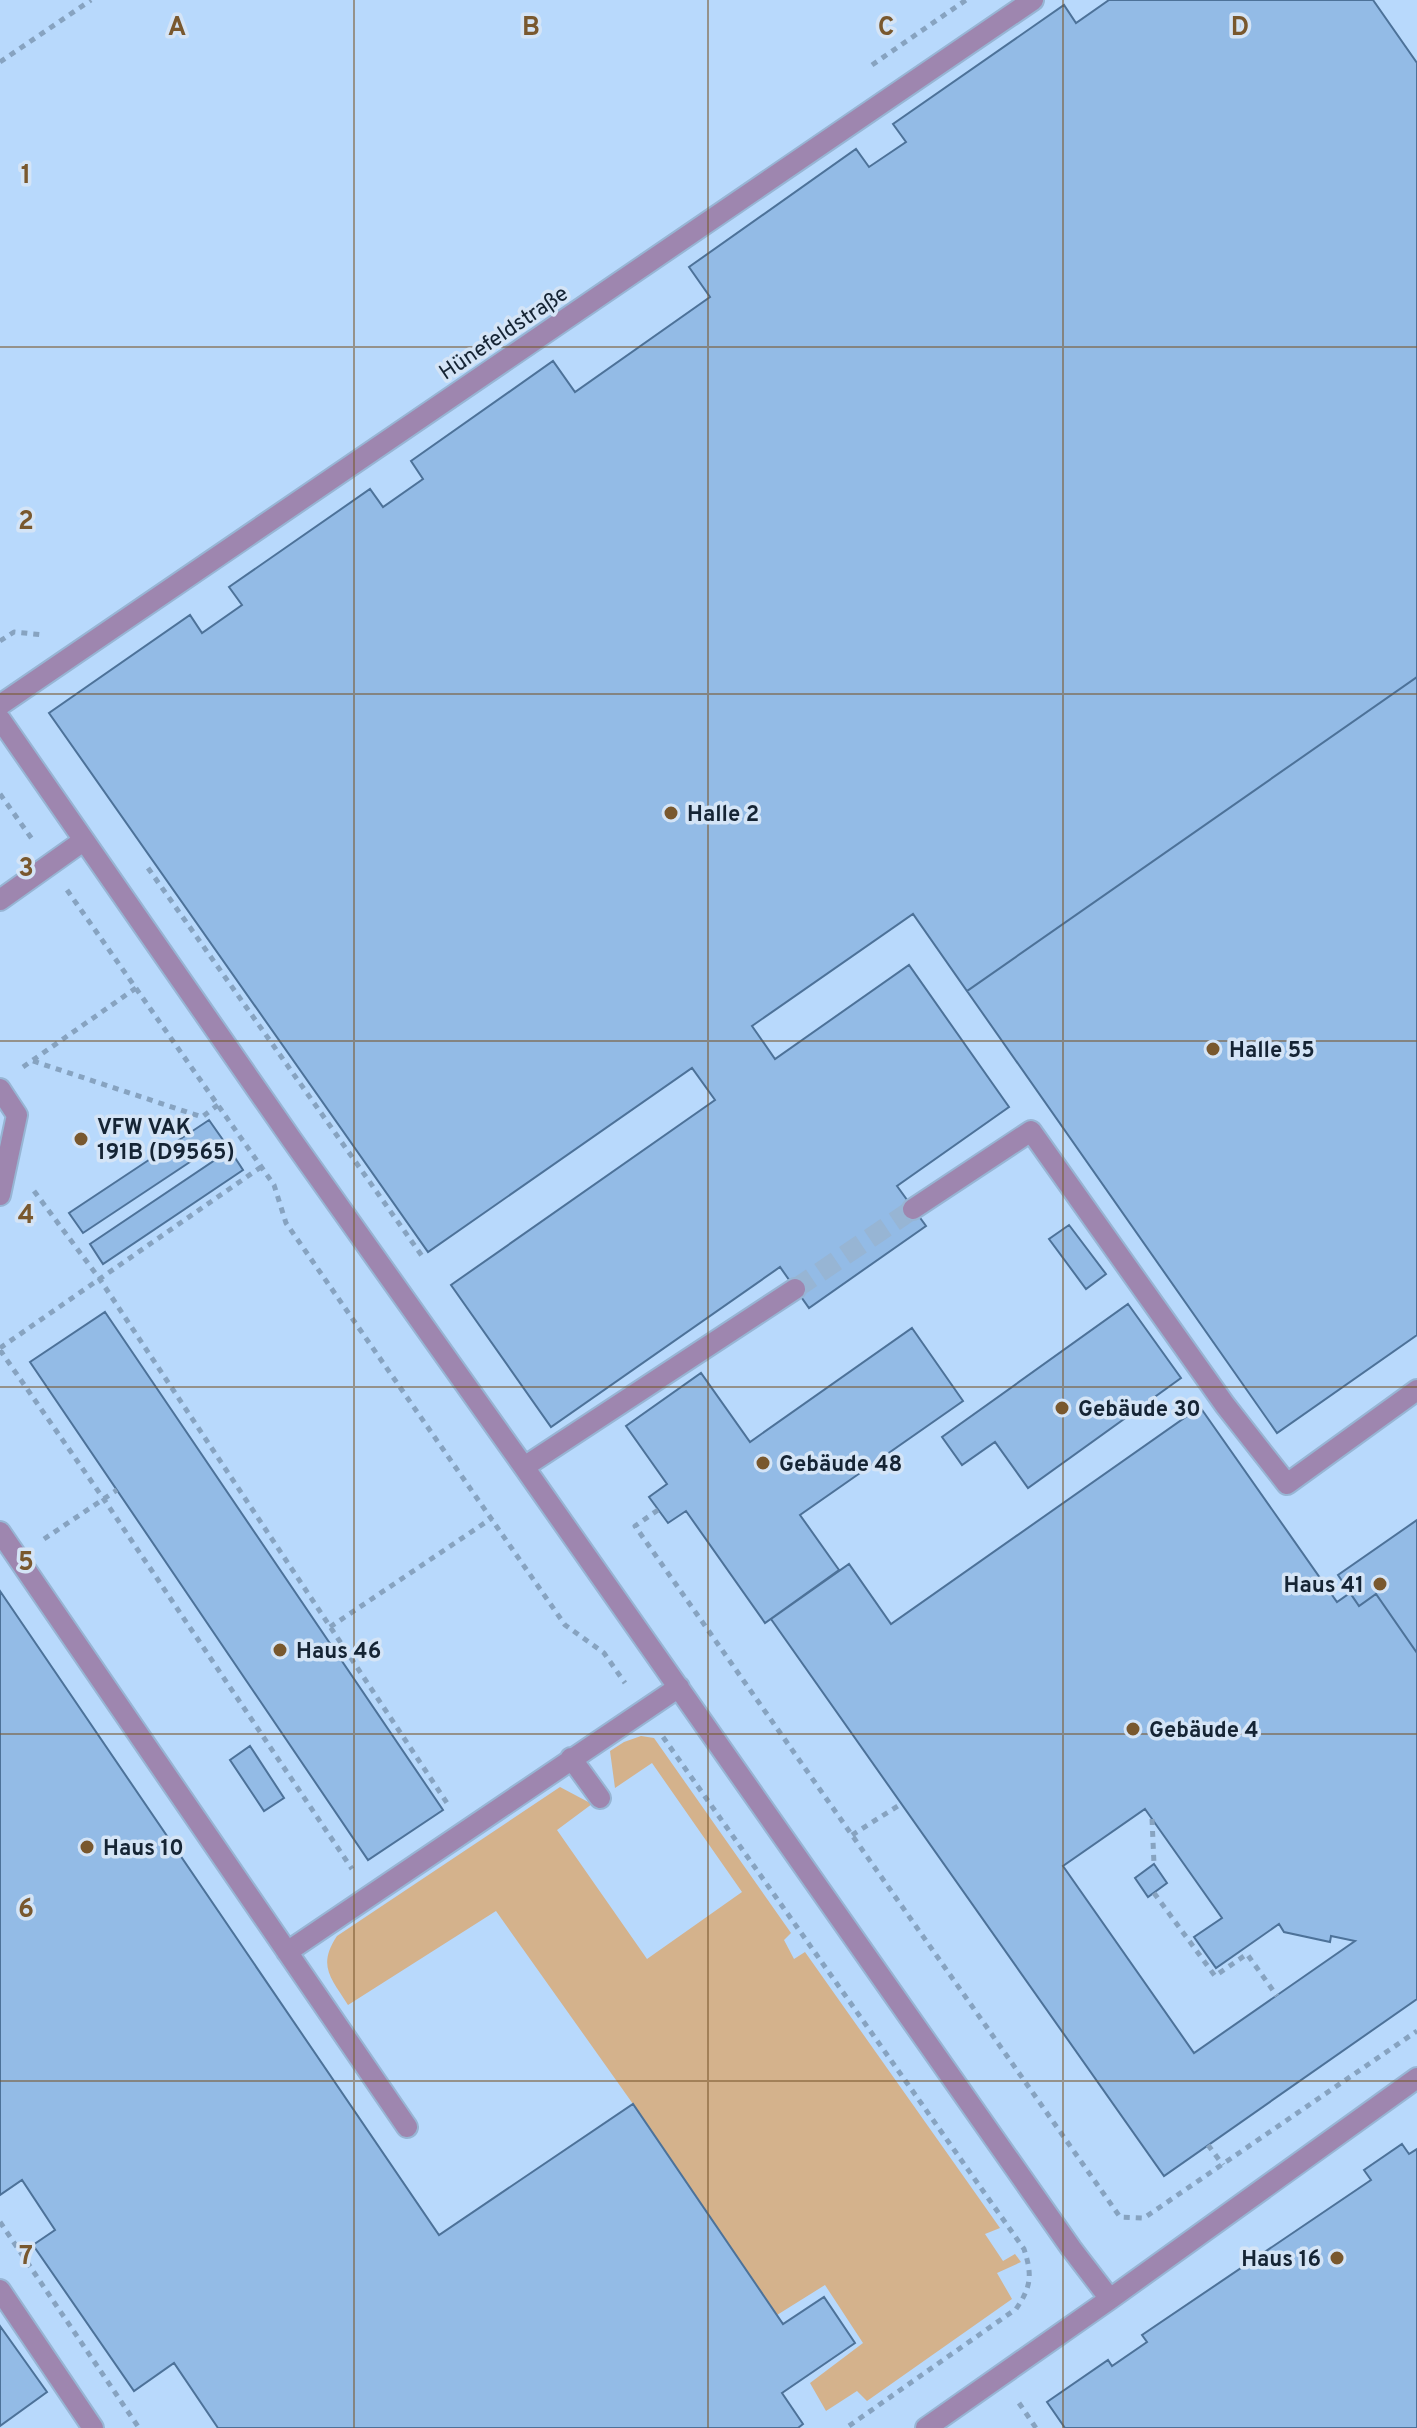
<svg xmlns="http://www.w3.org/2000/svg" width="1417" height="2428" viewBox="0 0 1417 2428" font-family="Overpass,sans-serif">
  <rect width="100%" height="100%" fill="#b8d9fc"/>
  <path fill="#d4b28c" d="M641,1736L654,1738L791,1933L784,1940L794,1959L805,1952L1000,2228L985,2234L1003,2261L1015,2254L1021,2262L997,2273L1012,2299L867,2401L857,2391L826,2411L810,2383L863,2343L825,2285L777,2315L633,2104L496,1911L348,2005C331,1978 317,1966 337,1936L560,1787L592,1804L557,1830L647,1959L742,1892L652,1763L615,1788L610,1751L624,1742Z"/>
  <path fill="#93bbe6" stroke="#4d7299" stroke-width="2" fill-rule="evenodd" d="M1109,0H1373L1417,63V677L967,991L913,914L752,1026L775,1059L909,965L1009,1107L897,1186L926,1226L809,1308L780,1267L551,1427L451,1285L715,1100L692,1068L428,1252L49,713L190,615L202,633L242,605L229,587L370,489L383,507L423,479L411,461L553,361L575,392L710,297L689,267L856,149L869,167L906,142L893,124L1064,5L1076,23Z
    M1417,677V1335L1277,1433L967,991Z
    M209,1120L223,1140L83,1233L69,1213Z
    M230,1150L243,1170L103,1264L90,1244Z
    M1069,1225L1106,1274L1086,1289L1049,1239Z
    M1128,1304L1181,1378L1028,1488L995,1442L962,1465L942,1437Z
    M105,1312L443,1810L368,1860L30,1362Z
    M912,1328L963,1401L800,1515L839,1570L765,1623L686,1511L668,1523L649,1497L667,1484L626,1426L701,1373L750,1442Z
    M1200,1407L1337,1602L1350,1593L1359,1606L1376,1594L1417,1653V1999L1164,2176L771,1619L849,1564L891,1624ZM1145,1809L1222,1918L1194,1937L1216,1968L1279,1924L1284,1932L1330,1942L1331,1936L1355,1941L1194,2053L1063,1866Z
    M1417,1520V1653L1376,1594L1359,1606L1338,1575Z
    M0,1591L439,2235L633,2104L783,2324L824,2297L855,2343L782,2393L803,2424L798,2428H218L174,2363L134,2391L33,2245L55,2230L22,2180L0,2195Z
    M250,1746L284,1798L264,1811L230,1760Z
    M1154,1864L1167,1883L1148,1897L1135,1878Z
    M1402,2144L1409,2154L1417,2149V2428H1065L1047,2402L1108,2360L1112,2366L1147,2342L1142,2335L1371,2180L1364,2170Z
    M0,2326L47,2392L0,2426Z"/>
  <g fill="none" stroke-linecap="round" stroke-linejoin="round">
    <path stroke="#97b5d4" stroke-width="20" stroke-dasharray="20 10" stroke-linecap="butt" d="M795,1289L913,1209"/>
    <g stroke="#97b5d4" stroke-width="24">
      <path id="minor" d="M0,705L1033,0
        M0,719L292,1140L524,1467L1071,2248L1110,2299
        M0,900L83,841
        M0,1089L17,1115L0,1195
        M913,1209L1031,1131L1225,1405L1287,1484L1417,1390
        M524,1467L795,1289
        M0,1532L407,2127
        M571,1758L600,1798
        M287,1952L679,1687
        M0,2290L93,2428
        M926,2428L1110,2299L1417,2078"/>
    </g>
    <path stroke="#87a3c0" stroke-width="5" stroke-dasharray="6 6" stroke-linecap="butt" d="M0,62L91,0
      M872,65L966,0
      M0,641L14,632L44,635
      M0,794L32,839
      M148,868L422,1256
      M67,890L274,1185L286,1223L565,1625L604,1653L625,1683
      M33,1061L202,1117L218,1105
      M23,1067L136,988
      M34,1191L99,1278L447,1803
      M0,1348L261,1167
      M0,1350L103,1498L352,1869
      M658,1510L635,1526L1120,2217L1144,2218L1417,2031
      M44,1539L117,1490
      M330,1627L492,1518
      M663,1737L1024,2249C1032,2274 1032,2286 1016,2309L846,2428
      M1152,1819L1154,1864
      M852,1835L901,1804
      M1154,1893L1215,1976L1247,1954L1277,1996
      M1208,2145L1223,2165
      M0,2222L139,2428
      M1019,2403L1036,2428"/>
    <use href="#minor" stroke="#9e86af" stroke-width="20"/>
  </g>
  <path fill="none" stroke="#79582e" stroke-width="2" stroke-opacity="0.55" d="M354,0V2428M708,0V2428M1063,0V2428M0,347H1417M0,694H1417M0,1041H1417M0,1387H1417M0,1734H1417M0,2081H1417"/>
  <g fill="#79582e" stroke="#d4e4f6" stroke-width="3">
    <circle cx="671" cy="813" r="8"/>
    <circle cx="1213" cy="1049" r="8"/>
    <circle cx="81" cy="1139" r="8"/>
    <circle cx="1062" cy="1408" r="8"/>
    <circle cx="763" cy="1463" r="8"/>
    <circle cx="1380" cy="1584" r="8"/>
    <circle cx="280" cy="1650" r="8"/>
    <circle cx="1133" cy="1729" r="8"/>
    <circle cx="87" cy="1847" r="8"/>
    <circle cx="1337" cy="2258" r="8"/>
  </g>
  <g text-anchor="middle" stroke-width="7" stroke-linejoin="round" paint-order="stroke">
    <g font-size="22" fill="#152434" stroke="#d4e4f6">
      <text transform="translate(503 332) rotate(-34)" y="8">Hünefeldstraße</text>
    </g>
    <g font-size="22" font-weight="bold" fill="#152434" stroke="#d4e4f6" text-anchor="start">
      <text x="687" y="821">Halle 2</text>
      <text x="1229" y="1057">Halle 55</text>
      <text x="97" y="1134">VFW VAK<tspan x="97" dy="25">191B (D9565)</tspan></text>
      <text x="1078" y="1416">Gebäude 30</text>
      <text x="779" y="1471">Gebäude 48</text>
      <text x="1364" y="1592" text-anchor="end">Haus 41</text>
      <text x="296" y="1658">Haus 46</text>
      <text x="1149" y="1737">Gebäude 4</text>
      <text x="103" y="1855">Haus 10</text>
      <text x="1321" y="2266" text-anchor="end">Haus 16</text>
    </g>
  </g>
  <g font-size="26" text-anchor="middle" font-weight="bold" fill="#79582e" stroke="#d4e4f6" stroke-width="7" stroke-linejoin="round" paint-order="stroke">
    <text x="177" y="35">A</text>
    <text x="531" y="35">B</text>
    <text x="886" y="35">C</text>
    <text x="1240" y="35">D</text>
    <text x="26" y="183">1</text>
    <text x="26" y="529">2</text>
    <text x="26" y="876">3</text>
    <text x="26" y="1223">4</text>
    <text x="26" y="1570">5</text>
    <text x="26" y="1917">6</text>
    <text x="26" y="2264">7</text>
  </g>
</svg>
